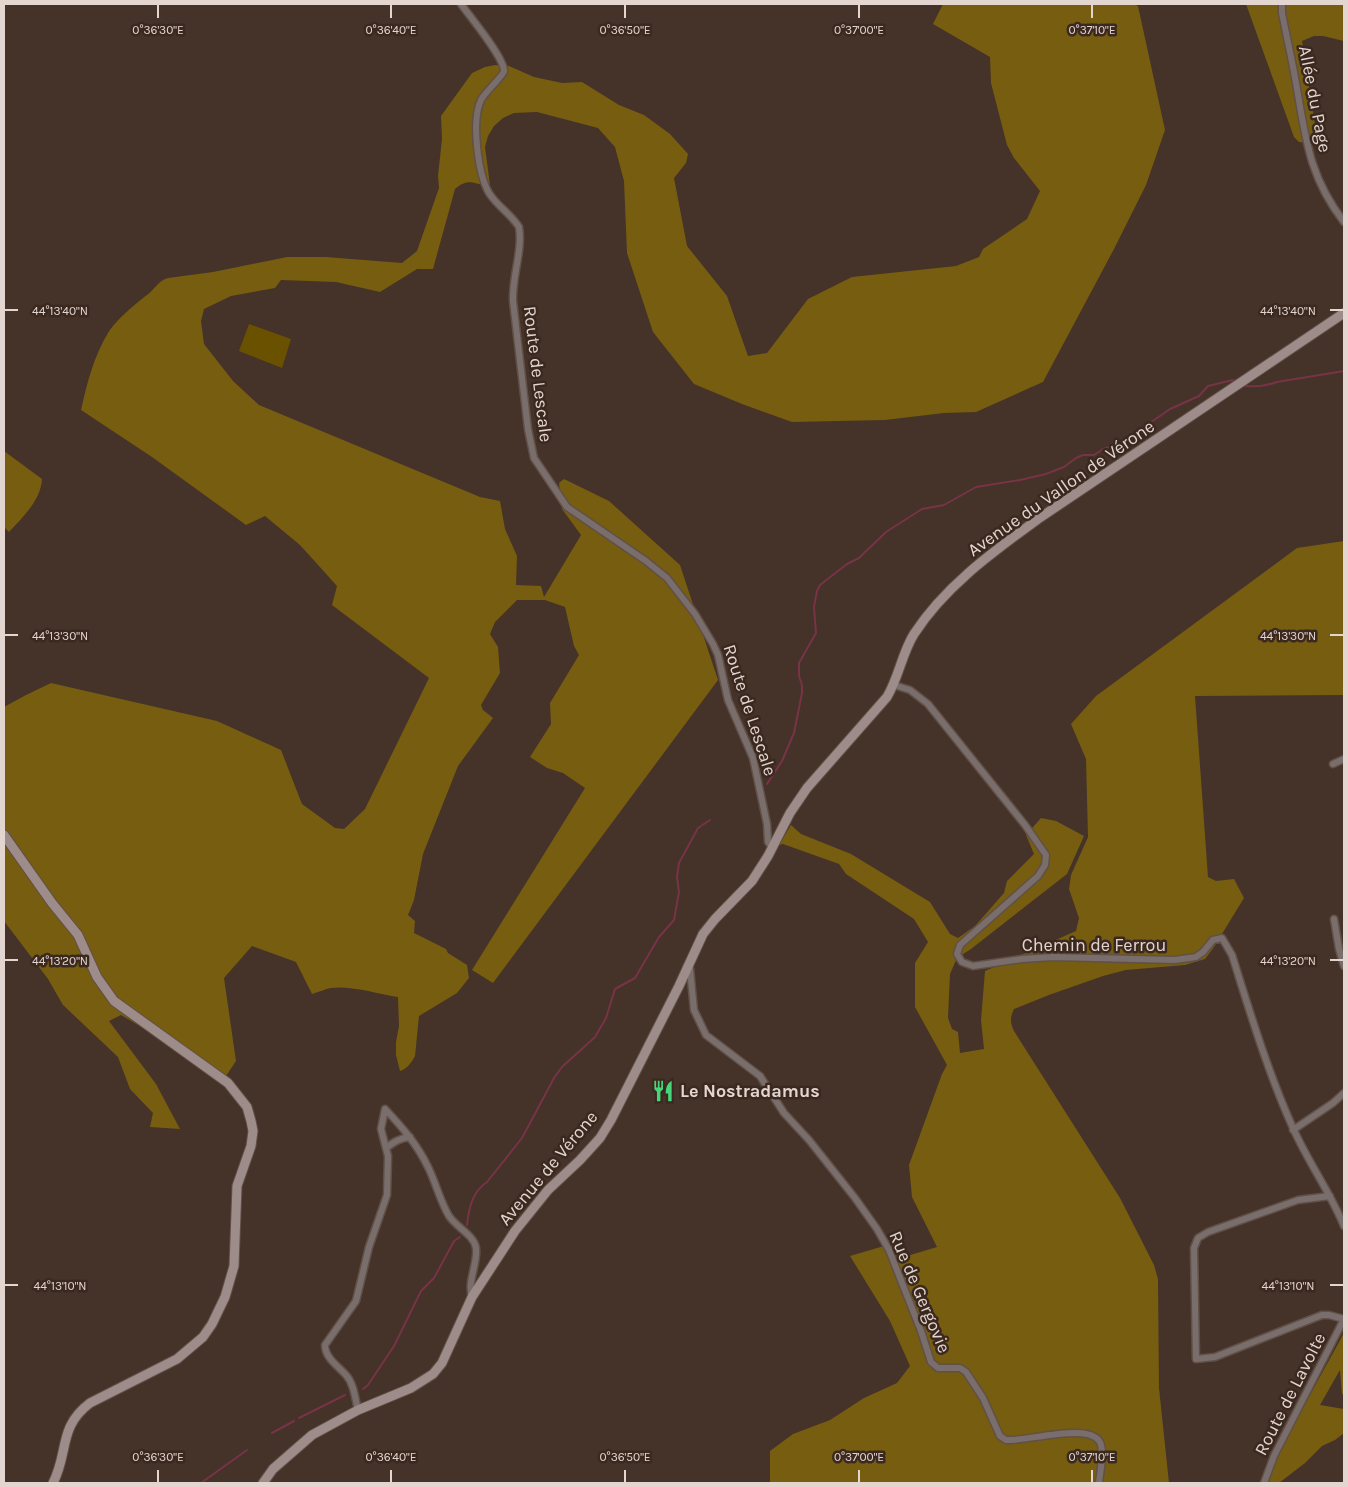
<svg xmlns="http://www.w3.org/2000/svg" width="1348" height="1487" viewBox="0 0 1348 1487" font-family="Karla,sans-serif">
  <rect width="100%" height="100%" fill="#453229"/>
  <path fill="#695100" d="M249,324L291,339L282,368L239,351Z"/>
  <path fill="#775d10" d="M943,4H1019L1023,5L1024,4H1133L1138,6L1165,130L1146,185L1114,249L1043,382L976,412L944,413L885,420L792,422L742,404L694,384L653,332L627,253L624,181L615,147L598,128L537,112L514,113L503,118L494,126L488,136L485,147L490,185C475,186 470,176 455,189L433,269H417L380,292L336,282L281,280L275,288L231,296L204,309L201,321L204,344L233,381L259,405L480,497L500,501L505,529L517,556L516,585L541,586L544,597L581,535L562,509L559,483L564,479L609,501L680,565L718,680L493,983L472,970L585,788L563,773L547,768L530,757L551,724L550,703L579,655L574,646L565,607L545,600H517L495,622L490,634L498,647L500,673L481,705L483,710L493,718L458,766L423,854L414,900L408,915L415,921L414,933L446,949L448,953L467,965L469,978L457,993L419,1016L415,1056C412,1062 407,1069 400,1071L396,1055V1042L399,1026L398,997C379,994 349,985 331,988C325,989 319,992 312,994L296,962L252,946L224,978L236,1061L226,1076L204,1060L160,1038L121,1015L109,1021L156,1084L180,1129L150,1127L153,1113L130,1089L118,1057L63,1005L48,979L4,921V707L26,695L51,683L217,721L281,750L302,804L335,828L344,829L365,809L429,678L332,605L337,586L300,545L265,516L246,525L152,457L81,410C87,383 94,356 108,333C115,321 136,303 147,295C155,289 158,281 168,278L213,272L287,257H326L402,263L417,251L439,188L438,176L442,139L441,116L472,73L485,67L495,65L509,66L534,77L562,83L582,82L619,105L644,115L670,134L688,154L686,163L674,178L687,246L727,296L748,356L767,353L808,299L852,277L956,266L979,257L983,249L1027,219L1040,191L1014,158L1007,145L991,83L990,57L933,24Z
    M1246,4H1344V41L1323,36H1314L1302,41L1318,144L1299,142L1294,137Z
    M4,451L42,479C41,500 23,517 9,532L4,527Z
    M1344,541V695L1195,696L1208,877L1216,881L1234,879L1244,898L1214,947L1205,959L1185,965L1126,970L1103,976L1049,995L1014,1009C1010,1017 1010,1023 1014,1031L1120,1198L1154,1265L1158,1279L1159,1388L1169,1483H770V1451L793,1434L830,1420L864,1398L897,1383L910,1366L890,1321L850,1256L884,1246L907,1256L937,1247L912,1197L909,1165L942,1074L947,1065L915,1007V963L928,942L914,919L846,874L839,864L783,844L779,845L791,825L801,834L851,854L930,902L950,934L958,938L975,926L1004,893L1007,881L1034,854L1026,835L1041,818L1056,821L1084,836L1067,874L971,949L957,958L950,974L948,1018L952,1029L958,1032L960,1053L984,1049L981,1020L985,971L1076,931L1079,918L1069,889L1071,875L1088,837L1086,759L1071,724L1096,696L1297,548Z
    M1344,1333V1395L1342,1394L1340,1370L1320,1405L1344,1409V1433L1335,1440L1322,1446L1305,1463L1279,1483H1267V1478L1289,1433Z"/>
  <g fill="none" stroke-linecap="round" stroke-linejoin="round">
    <path stroke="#763446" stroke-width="2" d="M1246,386C1257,387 1266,386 1277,382L1344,371
      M767,784L782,761L794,733L802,693V685L799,676V663L816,633L814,607L817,591L820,585L847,564L859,558L886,532L922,509L944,505L976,487L1020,480L1046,474L1064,467L1076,458L1083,455H1094L1103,449L1121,443L1170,409L1199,396L1208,386L1233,380
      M467,1225C469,1208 472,1192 487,1182L522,1138L554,1078L562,1067L595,1037L606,1018L615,989L635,978L659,937L674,920L679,892L677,877L679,863L698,828L710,820
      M363,1389L368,1385L394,1346L421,1291L434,1278L454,1241L460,1237
      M299,1418L345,1395
      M272,1433L294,1421
      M201,1483L247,1450"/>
    <g stroke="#615047" stroke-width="9">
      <path id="street" d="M461,4C470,17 504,57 504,71C504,75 484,93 481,100C471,121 478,174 489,193C497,206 511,214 519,227C523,250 512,276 513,301L528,429L534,458L567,507L646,561L667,578L695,614L713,644L718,655L728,700L753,758L767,824L768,842L772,847
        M1282,4V13C1287,39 1293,64 1297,89C1306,141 1310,178 1344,222
        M894,685L910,690L928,704L1025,825L1046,855L1045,865L1038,876L960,945L957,954L962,962L973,966L1022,959L1053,957L1175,960L1196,957L1203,952L1213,940L1222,938L1232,955C1250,1012 1268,1073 1293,1128C1308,1162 1330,1192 1344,1226
        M1333,764L1344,759
        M1334,919L1339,949L1344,966
        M687,966L690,969L694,1010L706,1035L760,1076L784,1113L809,1140L855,1198L877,1229L889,1250L921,1331L931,1362L938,1368H960L966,1372L983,1398L1000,1436L1006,1440C1026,1442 1095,1420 1101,1445C1104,1456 1100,1472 1099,1483
        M1293,1130L1333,1103L1344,1093
        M386,1148C394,1142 400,1138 410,1137
        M1330,1196L1298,1200L1208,1232L1198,1238L1194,1248L1196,1359L1215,1357L1322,1315H1329L1344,1319
        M358,1410C355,1398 354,1384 346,1375C338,1366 325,1358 325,1345L356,1301L369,1247L387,1195L388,1156L381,1129L385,1109C402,1127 417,1144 428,1167C436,1183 440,1201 449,1216C456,1227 474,1235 476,1248C478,1264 467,1281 472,1297
        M1264,1483L1274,1456L1344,1319"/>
    </g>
    <g stroke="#615047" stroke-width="11">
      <path id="secondary" d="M4,835L52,903L78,935L97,977L114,1001L228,1083L247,1107L251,1121L253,1131L251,1146L237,1186L234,1266L225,1297L212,1324L203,1337L177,1359L90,1403C58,1427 69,1452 53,1483
        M263,1483L273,1469L312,1435L358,1410L411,1388L433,1374L442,1363L472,1297L515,1231L548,1190L580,1160L600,1138L611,1120L679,986L703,934L715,919L752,881L768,856L790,813L807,788L887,697C899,677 902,653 914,634C945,586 993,552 1038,519L1344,313"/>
    </g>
    <use href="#street" stroke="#796e6c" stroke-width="6"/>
    <use href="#secondary" stroke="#9d8c8a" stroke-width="9"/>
  </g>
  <path fill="none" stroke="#e3d6d0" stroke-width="2" d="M158,5V18M391,5V18M625,5V18M859,5V18M1092,5V18M5,310H18M1330,310H1343M5,635H18M1330,635H1343M5,960H18M1330,960H1343M5,1285H18M1330,1285H1343M158,1470V1482M391,1470V1482M625,1470V1482M859,1470V1482M1092,1470V1482"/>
  <defs>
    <g id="restaurant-bare" transform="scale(1.725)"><path d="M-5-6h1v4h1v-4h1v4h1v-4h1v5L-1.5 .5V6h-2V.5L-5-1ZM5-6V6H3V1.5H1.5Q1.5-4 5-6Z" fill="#45d77a" stroke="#3b281f" stroke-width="2.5" paint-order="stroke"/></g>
  </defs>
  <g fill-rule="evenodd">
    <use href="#restaurant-bare" x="663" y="1091"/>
  </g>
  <g text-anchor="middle" stroke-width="5" stroke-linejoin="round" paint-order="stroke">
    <g font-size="18" fill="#e3d6d0" stroke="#3b281f">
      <text transform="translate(1315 99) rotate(79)" y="6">Allée du Page</text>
      <text transform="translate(538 374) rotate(83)" y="6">Route de Lescale</text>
      <text transform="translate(1061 488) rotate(-35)" y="6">Avenue du Vallon de Vérone</text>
      <text transform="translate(750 710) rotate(72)" y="6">Route de Lescale</text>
      <text x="1094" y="951">Chemin de Ferrou</text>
      <text transform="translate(548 1168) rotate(-50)" y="6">Avenue de Vérone</text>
      <text transform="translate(920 1292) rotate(67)" y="6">Rue de Gergovie</text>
      <text transform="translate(1290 1394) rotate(-63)" y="6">Route de Lavolte</text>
    </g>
    <g font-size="18" font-weight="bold" fill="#e3d6d0" stroke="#3b281f" text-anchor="start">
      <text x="680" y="1097">Le Nostradamus</text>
    </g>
  </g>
  <g font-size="12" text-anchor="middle" fill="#e3d6d0" stroke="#3b281f" stroke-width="5" stroke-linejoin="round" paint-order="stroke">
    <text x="158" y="34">0°36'30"E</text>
    <text x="391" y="34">0°36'40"E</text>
    <text x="625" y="34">0°36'50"E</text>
    <text x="859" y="34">0°37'00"E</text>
    <text x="1092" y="34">0°37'10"E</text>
    <text x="60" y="315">44°13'40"N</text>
    <text x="1288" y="315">44°13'40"N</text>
    <text x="60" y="640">44°13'30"N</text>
    <text x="1288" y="640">44°13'30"N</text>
    <text x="60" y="965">44°13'20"N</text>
    <text x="1288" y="965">44°13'20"N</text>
    <text x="60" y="1290">44°13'10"N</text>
    <text x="1288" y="1290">44°13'10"N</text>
    <text x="158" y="1461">0°36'30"E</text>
    <text x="391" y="1461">0°36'40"E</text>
    <text x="625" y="1461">0°36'50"E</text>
    <text x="859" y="1461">0°37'00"E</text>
    <text x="1092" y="1461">0°37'10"E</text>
  </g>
  <rect width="1348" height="1487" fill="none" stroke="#e3d6d0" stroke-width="10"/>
</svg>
